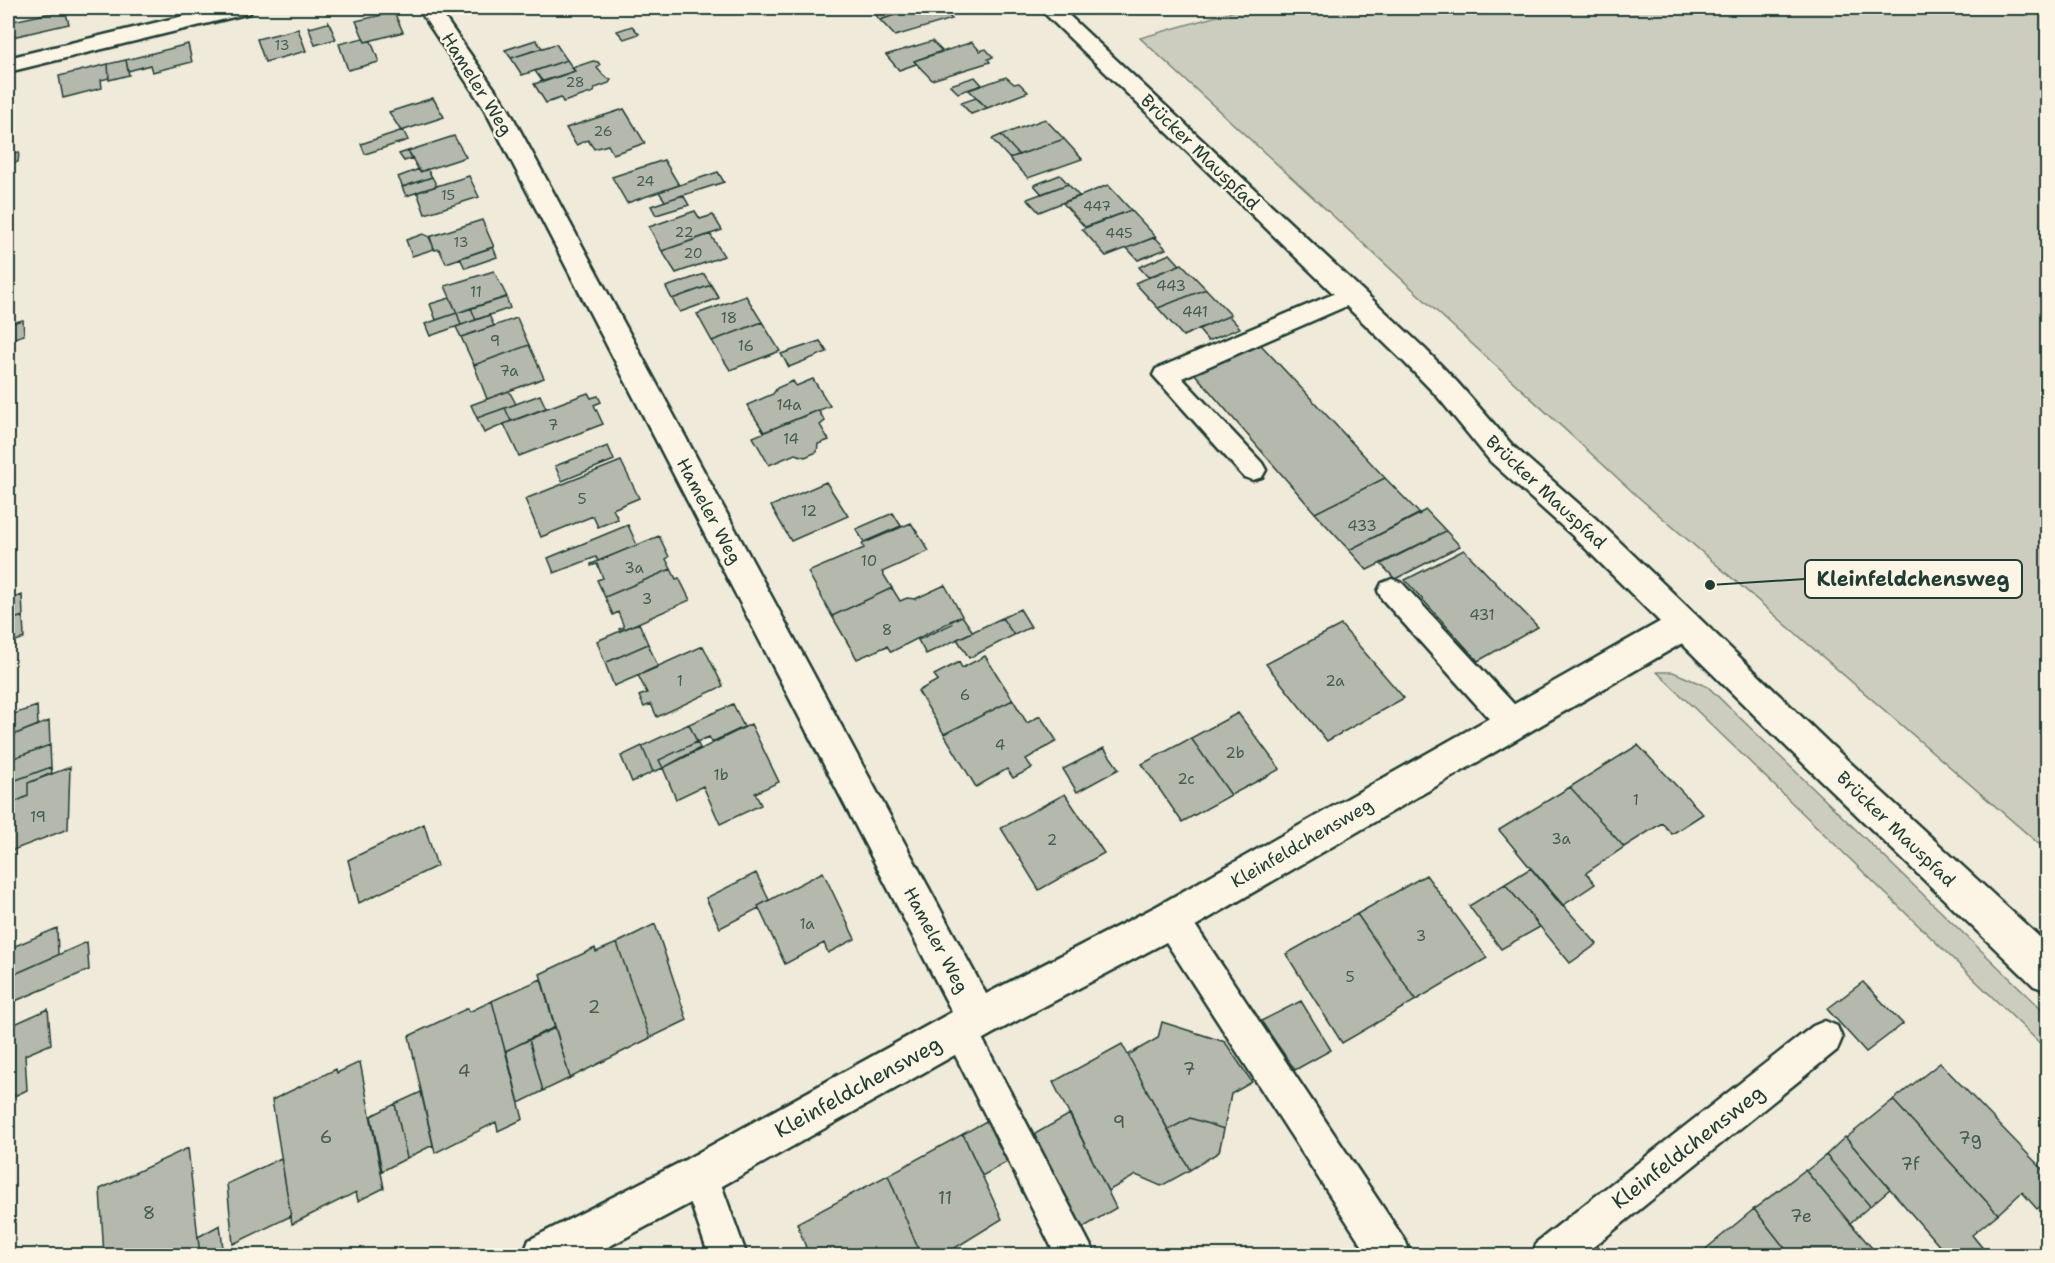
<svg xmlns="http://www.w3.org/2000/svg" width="2055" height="1263" viewBox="0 0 2055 1263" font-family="'Shantell Sans',sans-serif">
  <rect width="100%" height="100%" fill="#efeada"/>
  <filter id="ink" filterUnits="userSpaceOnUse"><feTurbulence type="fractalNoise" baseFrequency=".0167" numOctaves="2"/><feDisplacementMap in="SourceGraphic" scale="12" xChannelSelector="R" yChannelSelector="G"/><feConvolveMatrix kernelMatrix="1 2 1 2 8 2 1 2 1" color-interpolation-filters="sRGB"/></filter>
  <g filter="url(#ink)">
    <path fill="#cccdbf" stroke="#76857a" stroke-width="1.5" d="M1245,8H2047V851L1636,495L1140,38Z
      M1657,672H1673L1708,687L2047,1014V1050Z"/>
    <path fill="#b5b9ad" stroke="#1f3d34" stroke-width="1.5" d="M892,8H906L909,10L880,20L874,13Z
      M917,8H941L952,19L895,36L880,20Z
      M65,10L69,24L8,38V22Z
      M394,12L403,32L365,42L356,21Z
      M328,21L336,39L315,45L308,26L310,28L328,23Z
      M632,26L639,34L624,39L617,31Z
      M298,29L306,51L265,62L257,39Z
      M363,38L365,42L371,41L379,62L348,70L339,44Z
      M536,40L542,48L511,58L505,50Z
      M932,41L942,51L914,61L916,64L899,70L886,55Z
      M972,42L980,51L986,49L993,57L988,59L990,62L932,80L914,61Z
      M188,44L192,62L152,72L150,65L128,71L126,60Z
      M556,44L567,60L522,75L511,58Z
      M126,60L129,75L109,80L108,64Z
      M567,60L575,71L543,82L535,71Z
      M593,61L598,62L600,65L597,68L604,76L611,80L609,83L595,88L594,92L563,102L561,98L546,103L534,84L575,71L572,68Z
      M108,64L109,78L101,80L102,88L63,98L59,76Z
      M975,77L982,85L958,93L950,85Z
      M1006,77L1014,84L1019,83L1028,92L987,108L969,90Z
      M433,98L444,117L401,131L389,112Z
      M976,98L987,108L971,114L961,103Z
      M624,109L645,143L613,154L608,145L594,149L588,140L576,145L566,128Z
      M1045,119L1064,139L1019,155L1001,135Z
      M403,130L408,140L365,154L361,144Z
      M1001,135L1019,155L1009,158L992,139Z
      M454,136L466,157L420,172L408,151Z
      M1064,139L1082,159L1028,178L1009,158Z
      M408,151L413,158L404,161L399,154Z
      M19,152L18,162L8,165V155Z
      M664,160L679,185L627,203L612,177Z
      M419,169L420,172L427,169L432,177L403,187L398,177Z
      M718,172L724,182L665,201L659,192Z
      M1060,175L1068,184L1042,194L1034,185Z
      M469,176L479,197L425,214L417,192Z
      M432,177L437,186L406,196L402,187Z
      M1068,184L1079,196L1039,212L1027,199Z
      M1108,185L1131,210L1085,227L1063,203Z
      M683,195L689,205L656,215L651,206Z
      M1131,210L1156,237L1106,256L1082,229Z
      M695,211L700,219L713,215L722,230L662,251L649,227Z
      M482,220L494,247L446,263L439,249L435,250L429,237Z
      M423,234L430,237L434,249L412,256L406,240Z
      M710,234L724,256L676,273L662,251Z
      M1155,237L1166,249L1138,260L1127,248Z
      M493,247L497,257L465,268L460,258Z
      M1170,254L1180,265L1148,277L1139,267Z
      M1182,264L1206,289L1158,308L1135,283Z
      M494,271L507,297L457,313L445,286Z
      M704,274L711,285L672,299L666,287Z
      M711,285L719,298L680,312L672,299Z
      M1206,289L1231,315L1183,336L1158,308Z
      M746,296L762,322L712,341L697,314Z
      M506,297L510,308L476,320L471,308Z
      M450,298L457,313L436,320L430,304Z
      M471,308L476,320L461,325L457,313Z
      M457,313L461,325L430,336L425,324Z
      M489,315L494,326L461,337L456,327Z
      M1229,316L1240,328L1208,341L1198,329Z
      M517,318L529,345L474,365L461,337Z
      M23,320L24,335L8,340V324Z
      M762,322L780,351L730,370L712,341Z
      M820,341L827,352L789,367L781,354Z
      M529,345L544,378L487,399L474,365Z
      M1261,345L1359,450L1385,478L1315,513L1194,373Z
      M813,379L830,406L764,432L747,405L773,394L777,388L793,381L796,386Z
      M509,391L516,404L477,418L471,405Z
      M588,393L591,398L598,396L601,402L594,405L603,424L519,456L504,424Z
      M540,395L546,408L511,421L505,408Z
      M505,408L511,421L484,433L477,418Z
      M818,410L825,421L820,425L829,440L818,444L817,452L805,457L795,454L769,465L753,437Z
      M608,446L614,460L562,481L555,466Z
      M621,461L639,498L613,509L618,519L598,527L593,516L541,537L525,499Z
      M1385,478L1420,514L1349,550L1315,513Z
      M826,482L848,516L791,541L771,506Z
      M1426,510L1446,531L1367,570L1349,550Z
      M893,513L901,526L864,542L856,529Z
      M911,523L929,551L882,572L892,588L832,616L808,572L864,548L862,544Z
      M628,525L637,545L598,561L596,557L554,573L548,558Z
      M1446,531L1460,546L1395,579L1381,564Z
      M659,536L669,557L666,559L671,569L605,597L597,580L603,578L597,564L591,566V564Z
      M1464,550L1538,627L1478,661L1405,580Z
      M671,569L676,579L679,578L690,600L620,631L619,629L624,627L618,612L613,615L605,597Z
      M945,585L962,616L891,652L887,646L857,659L832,616L892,588L900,601L907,598L915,599Z
      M22,595L23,616L8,621V600Z
      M1020,609L1031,627L1014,635L1002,618Z
      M23,616L24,638L8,644V621Z
      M962,616L973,632L926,654L918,640L952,624L950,621Z
      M1002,618L1014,635L969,658L957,639Z
      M639,623L648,644L605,663L597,641Z
      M1341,625L1404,698L1327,741L1266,664Z
      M648,644L658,667L614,686L605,663Z
      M703,646L723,686L657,717L651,704L644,707L639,696L647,693L638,675Z
      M985,656L1013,700L944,734L918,691L938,680L934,675L959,662L962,668Z
      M1013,700L1027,723L1040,716L1057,741L1026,759L1032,768L1013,778L1007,769L976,787L944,734Z
      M733,704L744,727L712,742L709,737L697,742L689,724Z
      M37,706L38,725L8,737V716Z
      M1238,713L1280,769L1231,795L1191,738Z
      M49,721L50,745L8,760V737Z
      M689,724L697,742L659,760L663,768L653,772L642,746Z
      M751,724L779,782L755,793L761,805L720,824L703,786L676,799L663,768Z
      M1191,738L1231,795L1182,822L1142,764Z
      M697,742L700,748L663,768L659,760Z
      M50,745L51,767L8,783V760Z
      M1638,745L1703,814L1672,834L1662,823L1624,847L1570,787Z
      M642,746L653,772L632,782L621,756Z
      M1104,748L1119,769L1077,792L1063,769Z
      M51,767L52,773L28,783V796L8,805V783Z
      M70,767L68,829L8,852V805L28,796V783Z
      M1570,787L1624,847L1586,873L1595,884L1562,906L1499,830Z
      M1065,794L1104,853L1039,890L1001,828Z
      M424,824L437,866L359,903L348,860Z
      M1531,868L1597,944L1570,963L1505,884Z
      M823,872L855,939L828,953L824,943L785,964L758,906Z
      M756,873L769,900L758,906L759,908L720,928L706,898Z
      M1426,875L1487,958L1416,1000L1357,914Z
      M1505,884L1540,927L1501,949L1469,906Z
      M1357,914L1416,1000L1342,1043L1286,954Z
      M655,924L687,1020L650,1038L617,943Z
      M57,928L58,955L8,977V949Z
      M87,942L89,970L8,1004V977Z
      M617,943L650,1038L570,1078L540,974L595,948L596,952Z
      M541,979L555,1028L505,1051L492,1001Z
      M1863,982L1903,1024L1866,1052L1827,1009Z
      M492,1001L523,1119L498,1131L496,1122L435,1153L409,1036L468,1008L469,1012Z
      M1301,1001L1331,1050L1295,1070L1261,1021Z
      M48,1009L51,1044L25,1055L27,1090L8,1099V1027Z
      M1162,1022L1225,1042L1252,1082L1231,1094L1224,1129L1190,1118L1168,1130L1128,1055L1158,1038Z
      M555,1027L570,1078L543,1091L529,1039Z
      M529,1039L543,1091L519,1103L506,1051Z
      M1122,1044L1190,1170L1161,1186L1136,1175L1108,1191L1053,1082Z
      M360,1062L384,1188L358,1201L356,1192L292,1224L272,1100L336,1069L337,1073Z
      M1940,1063L2048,1175V1200L2037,1209L2022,1192L1998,1214L1893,1100Z
      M421,1092L433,1145L407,1158L395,1104Z
      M1893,1100L1998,1214L1972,1235L1985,1251L1979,1256H1948L1846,1138Z
      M395,1104L407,1158L382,1171L371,1116Z
      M1070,1114L1116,1208L1079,1230L1033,1135Z
      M1190,1118L1224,1129L1219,1152L1190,1170L1168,1130Z
      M988,1120L1007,1162L982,1176L963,1134Z
      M963,1134L1002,1219L942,1256H921L888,1175Z
      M1845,1137L1890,1189L1870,1206L1826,1155Z
      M188,1148L200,1256H104L100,1189Z
      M1826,1155L1870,1206L1850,1223L1806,1171Z
      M281,1158L291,1216L233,1244L227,1184Z
      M1805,1170L1850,1223L1879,1256H1791L1754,1209Z
      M888,1175L921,1256H809L797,1223Z
      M1754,1209L1791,1256H1705L1702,1252Z
      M220,1225L224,1256H200L198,1237Z"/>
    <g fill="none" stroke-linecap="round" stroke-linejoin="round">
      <g stroke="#1f3d34" stroke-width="5">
        <path id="service" d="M1350,287L1358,289L1362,295L1358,301L1182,378L1262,463L1266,470L1262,477L1253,480L1244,477L1153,375L1156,369Z
          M1392,579L1402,583L1523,714L1527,723L1523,732L1512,736L1501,732L1382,599L1378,591L1382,583Z
          M1171,903L1183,907L1406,1242L1411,1256H1369L1159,931L1154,919L1159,907Z
          M960,1014L972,1019L1096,1256H1056L943,1031L948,1019Z
          M1825,1021L1837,1026L1842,1038L1837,1050L1582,1256H1532L1537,1242L1813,1026Z
          M700,1156L713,1162L747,1256H709L681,1175L687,1162Z"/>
      </g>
      <g stroke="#1f3d34" stroke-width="5">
        <path id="minor" d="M217,8H253L250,13L8,72V58Z
          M418,8H438L509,110L986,994L1157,906L1672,615L1684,611L1696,615L1700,625L1696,635L1185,932L992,1034L715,1190L591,1256H523L529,1240L685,1160L952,1012L485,110Z"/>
      </g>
      <g stroke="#1f3d34" stroke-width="5">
        <path id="secondary" d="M1039,8H1061L1425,349L1457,382L1513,446L1596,519L1831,745L2048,945V991L2034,986L1807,767L1574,537L1491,462L1437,396L1405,363Z"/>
      </g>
      <use href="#service" fill="#fcf5e5" fill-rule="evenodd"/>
      <use href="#minor" fill="#fcf5e5" fill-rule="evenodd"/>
      <use href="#secondary" fill="#fcf5e5" fill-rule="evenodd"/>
    </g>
  </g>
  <g text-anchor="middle" stroke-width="5" stroke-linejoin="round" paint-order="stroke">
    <g font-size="14" fill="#445c52">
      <text x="282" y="50">13</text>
      <text x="575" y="87">28</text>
      <text x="603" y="136">26</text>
      <text x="645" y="186">24</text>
      <text x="448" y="200">15</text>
      <text x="1097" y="211">447</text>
      <text x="684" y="237">22</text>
      <text x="1119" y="238">445</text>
      <text x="461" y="247">13</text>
      <text x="693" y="258">20</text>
    </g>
    <g font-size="15" fill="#445c52">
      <text x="1171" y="291">443</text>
      <text x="476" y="297">11</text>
      <text x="1195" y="317">441</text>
      <text x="729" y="323">18</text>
      <text x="495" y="346">9</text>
      <text x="746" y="351">16</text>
      <text x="509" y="376">7a</text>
      <text x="789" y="410">14a</text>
      <text x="553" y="430">7</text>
      <text x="791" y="444">14</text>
      <text x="582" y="504">5</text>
      <text x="809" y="516">12</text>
      <text x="1362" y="531">433</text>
      <text x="869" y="566">10</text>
      <text x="634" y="573">3a</text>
      <text x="647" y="604">3</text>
      <text x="1482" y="620">431</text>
      <text x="887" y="635">8</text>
      <text x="680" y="686">1</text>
      <text x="1335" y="686">2a</text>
      <text x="965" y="700">6</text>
      <text x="1000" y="750">4</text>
      <text x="1235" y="758">2b</text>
      <text x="721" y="780">1b</text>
      <text x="1186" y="784">2c</text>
      <text x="1636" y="805">1</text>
      <text x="38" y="822">19</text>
      <text x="1561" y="844">3a</text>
      <text x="1052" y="845">2</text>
      <text x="807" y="929">1a</text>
      <text x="1421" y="941">3</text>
      <text x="1350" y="982">5</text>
    </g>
    <g font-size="18" fill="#1f3d34" stroke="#fcf5e5">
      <text transform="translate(477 84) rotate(58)" y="6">Hameler Weg</text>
      <text transform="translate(1200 152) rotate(44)" y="6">Brücker Mauspfad</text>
      <text transform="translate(1546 492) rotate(43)" y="6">Brücker Mauspfad</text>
      <text transform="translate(709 511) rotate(62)" y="6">Hameler Weg</text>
      <text transform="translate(1896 829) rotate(44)" y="6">Brücker Mauspfad</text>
      <text transform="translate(1302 843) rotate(-30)" y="6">Kleinfeldchensweg</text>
      <text transform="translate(936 940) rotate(62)" y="6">Hameler Weg</text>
    </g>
    <g font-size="18" fill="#445c52">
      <text x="594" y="1013">2</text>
      <text x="1189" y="1075">7</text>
      <text x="464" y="1077">4</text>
      <text x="1119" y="1128">9</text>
      <text x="326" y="1143">6</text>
      <text x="1970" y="1144">7g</text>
      <text x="1910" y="1170">7f</text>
      <text x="945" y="1204">11</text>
      <text x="149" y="1219">8</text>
      <text x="1801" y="1222">7e</text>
    </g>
    <g font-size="21" fill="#1f3d34" stroke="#fcf5e5">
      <text transform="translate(858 1087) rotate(-29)" y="7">Kleinfeldchensweg</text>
      <text transform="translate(1688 1147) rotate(-38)" y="7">Kleinfeldchensweg</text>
    </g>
  </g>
  <path fill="none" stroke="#1f3d34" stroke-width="2" d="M1710 585L1805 579"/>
  <circle fill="#1f3d34" stroke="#fcf5e5" stroke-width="2" cx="1710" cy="585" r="6"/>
  <rect fill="#fcf5e5" stroke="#1f3d34" stroke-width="2" x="1805" y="560" width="217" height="38" rx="6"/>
  <g font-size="20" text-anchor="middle" font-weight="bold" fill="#1f3d34">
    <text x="1913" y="586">Kleinfeldchensweg</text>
  </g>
  <rect width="2055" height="1263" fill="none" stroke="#fcf5e5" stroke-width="30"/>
  <rect x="15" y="15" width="2025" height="1233" fill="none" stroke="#1f3d34" stroke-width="2" filter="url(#ink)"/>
</svg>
